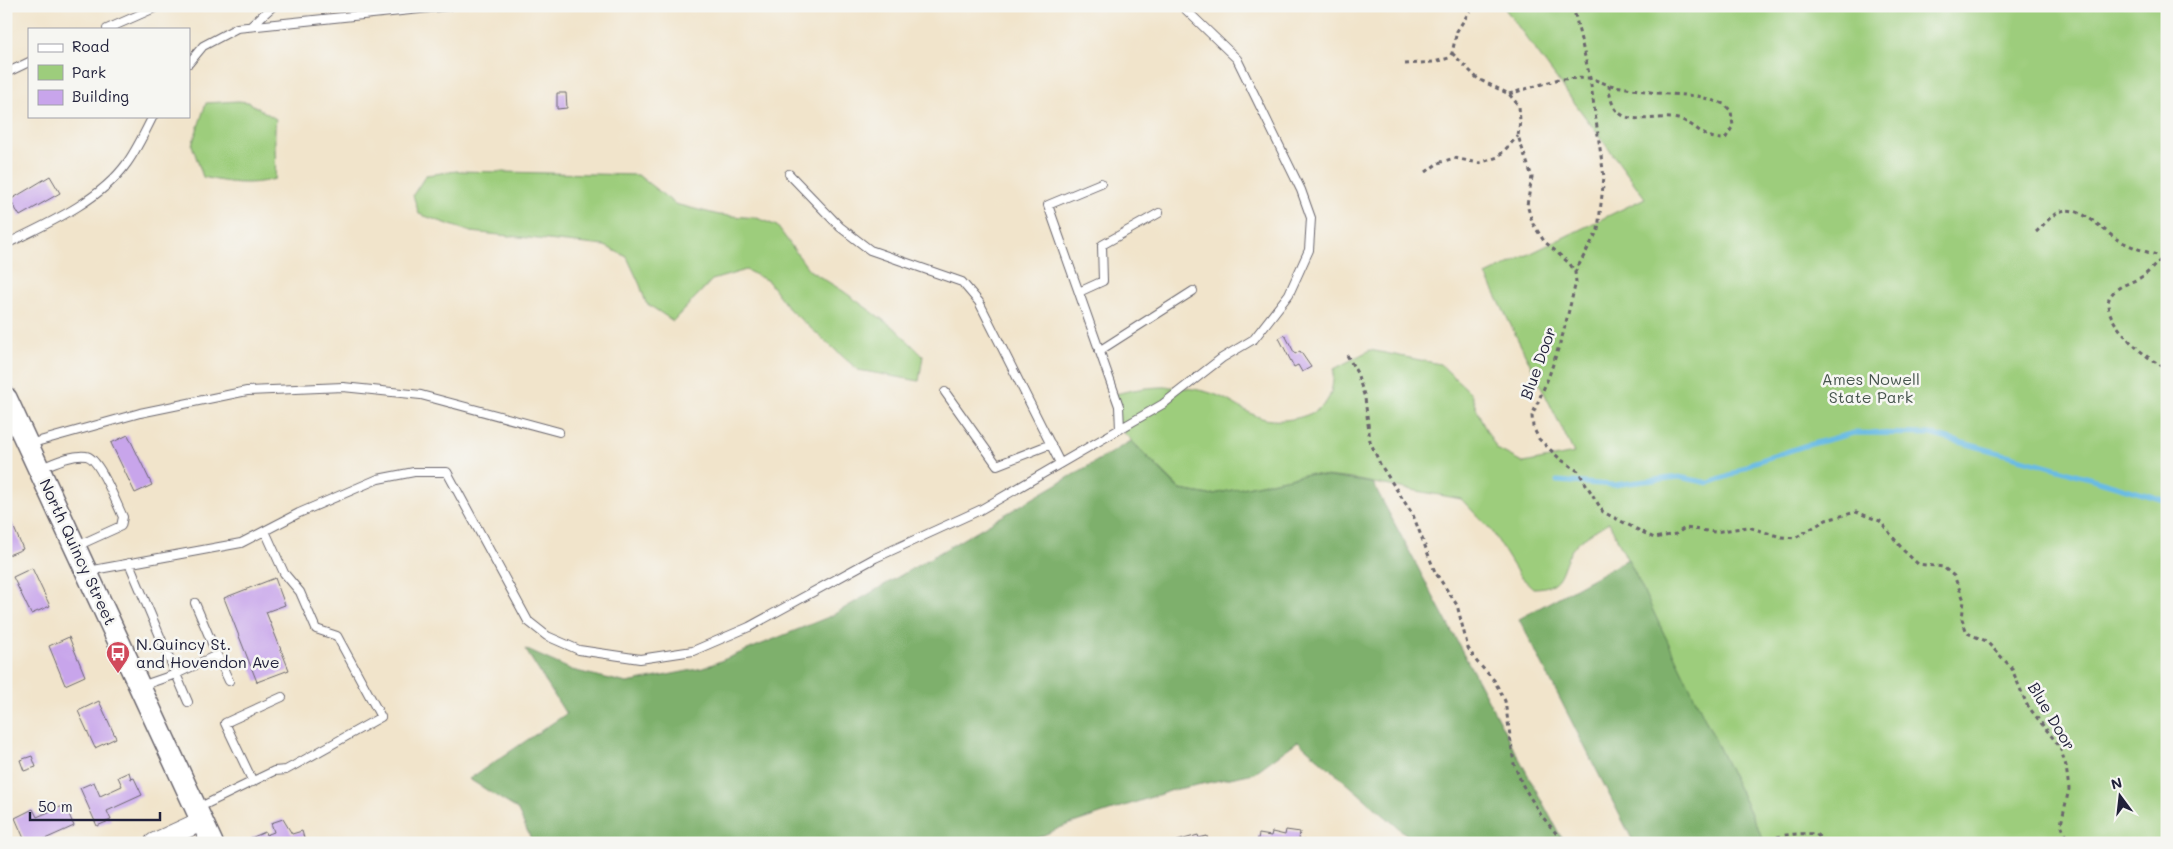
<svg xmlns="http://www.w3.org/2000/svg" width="2173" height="849" viewBox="0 0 2173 849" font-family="Mali,sans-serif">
  <rect width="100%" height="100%" fill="#f6f6f2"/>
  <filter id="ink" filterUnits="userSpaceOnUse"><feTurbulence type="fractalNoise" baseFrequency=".02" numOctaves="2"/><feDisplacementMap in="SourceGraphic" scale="10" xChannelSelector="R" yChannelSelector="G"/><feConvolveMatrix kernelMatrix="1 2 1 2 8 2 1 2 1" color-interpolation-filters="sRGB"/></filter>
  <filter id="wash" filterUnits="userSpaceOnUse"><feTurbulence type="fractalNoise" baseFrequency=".0096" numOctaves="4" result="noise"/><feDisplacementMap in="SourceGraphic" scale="20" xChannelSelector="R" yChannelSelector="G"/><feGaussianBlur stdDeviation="1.12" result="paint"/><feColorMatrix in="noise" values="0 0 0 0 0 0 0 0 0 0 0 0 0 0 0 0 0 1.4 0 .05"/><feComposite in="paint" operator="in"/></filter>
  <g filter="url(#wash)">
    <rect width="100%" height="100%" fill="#f1e4cb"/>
    <path fill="#9dcd7c" stroke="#60785c" d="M1503,6H2167V843H1765L1609,522C1597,530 1579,538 1571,551C1559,570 1565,588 1533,588L1519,575L1492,531L1461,499L1352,479L1308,474L1209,495L1181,490L1111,420L1116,394C1145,386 1177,384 1207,392C1225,396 1241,410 1259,417C1277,425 1318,418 1328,399C1333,392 1333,377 1334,369L1370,350L1440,364L1470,392L1483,424L1497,449L1524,463L1574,453L1486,275L1645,198Z
      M238,101L248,102L276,119C273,139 277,158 275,179C250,186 228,183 203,177L192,145L206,103Z
      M457,171L638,175L675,204L719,215L757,218L777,226L809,270L843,291L897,330L923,356L919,381L858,370L789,309L768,281L746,270L712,280L673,321L646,303L640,285L627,257L605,246L471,232L419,214L413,195L426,175Z"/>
    <path fill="#7eb06c" stroke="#506954" d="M1131,441L1180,490L1209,495L1308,474L1373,483L1564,843H1416L1298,741L1254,773L1173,790L1064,826L1026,843H533L517,809L469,779L566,714L525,649L572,670L627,683L703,668L831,616Z
      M1628,559L1765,843H1634L1519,619Z"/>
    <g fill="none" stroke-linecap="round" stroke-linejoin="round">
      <path stroke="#69bbe4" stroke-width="5" d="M1557,481L1613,485L1679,477L1709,483L1732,475L1752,463L1804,446L1854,433L1930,434L2048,466L2167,501"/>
    </g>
    <g id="blocks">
      <path fill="#c8a5eb" d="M557,93H566L567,108L557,109Z
        M50,176L60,193L20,216L10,200Z
        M1285,335L1295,354L1300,351L1311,367L1302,372L1298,365L1294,367L1279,338Z
        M128,435L152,485L135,493L111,443Z
        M6,509L23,549L6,556Z
        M32,568L50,606L31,614L13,577Z
        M275,578L285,605L266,612L289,670L257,682L224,598Z
        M69,637L85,676L65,685L49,646Z
        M99,701L116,738L95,748L78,711Z
        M32,756L36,767L24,771L20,760Z
        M129,772L131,779L134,778L142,795L107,811L111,820L97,826L80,788L94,782L100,796L122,786L118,777Z
        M65,805L74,826L36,843H26L15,818L33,809L37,817Z
        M283,819L292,834L302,831L304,838L293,843H246L252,840L251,838L265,832L266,835L274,832L271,823Z
        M1286,830L1300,832L1299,839L1316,843H1257L1259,834L1271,836L1272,832L1285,835Z
        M1198,835L1199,838L1207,836L1208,843H1177V841Z"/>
    </g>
  </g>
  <g filter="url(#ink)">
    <use href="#blocks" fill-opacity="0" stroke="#6a666d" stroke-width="1"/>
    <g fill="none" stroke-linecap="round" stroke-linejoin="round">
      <g stroke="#6a666d" stroke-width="10">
        <path id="service" d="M250,27L273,6
          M107,29L159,6
          M189,63L203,46L237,28L449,6
          M6,73L29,62
          M789,174L840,227L870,250L962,282L979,302L1060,463
          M1101,183L1048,205L1119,406L1120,429
          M6,244C47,224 100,201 127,163C137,149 145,132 153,116
          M1079,292L1103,281L1102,245L1159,213
          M1099,351L1193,291
          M945,392L997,465L1051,444
          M29,444L140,413L247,391L343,387L421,395L559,432
          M41,468C54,463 72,454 86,456C99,457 117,505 123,517L121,526L77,546
          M129,563L176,674L141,686
          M88,571L241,543L299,513L378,479L414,472H447L528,621L547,636L579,650L640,659L693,651L749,627L875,558L980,510L1163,404L1222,358L1254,339L1289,294L1309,250L1311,218L1301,190L1237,59L1182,6
          M217,655L229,681
          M188,702L176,674L217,655L195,603
          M253,782L225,723L282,697
          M198,808L274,771L286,770L381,717L337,636L316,629L300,592L284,573L265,531"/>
      </g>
      <g stroke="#6a666d" stroke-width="21">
        <path id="tertiary" d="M154,843L202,821"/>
      </g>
      <g stroke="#6a666d" stroke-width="24">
        <path id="secondary" d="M6,398L212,843"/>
      </g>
      <path stroke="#6a666d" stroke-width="3" stroke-dasharray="4 4" stroke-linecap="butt" d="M1573,6L1590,78L1604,177L1598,230L1575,272
        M1452,53L1478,79L1509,94L1519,106L1520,121L1518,136L1532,177L1527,205L1533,224L1544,241L1570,264L1575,272L1576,282L1563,334L1549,376L1532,416L1533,427L1539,439L1560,459L1578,471L1603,512L1654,538L1676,534L1685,528L1715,532L1748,527L1781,537L1795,538L1826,520L1856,512L1880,521L1904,551L1918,564L1943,567L1954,576L1964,600L1962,619L1967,633L1986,641L2011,667L2027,705L2060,747L2066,766L2069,789L2061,824L2067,839L2073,843
        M1405,64L1434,62L1449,58L1452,53L1457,31L1473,6
        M1509,94L1559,79L1590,78L1609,85L1656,93L1698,96L1724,104L1731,111L1733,126L1725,139C1703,139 1701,129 1684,121C1657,109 1611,139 1609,85
        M1426,172L1438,163L1454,158L1479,163L1498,157L1518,136
        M2036,232C2043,226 2051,215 2059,212C2081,203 2103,232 2120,241C2134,248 2149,253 2164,257
        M2167,256C2157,261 2152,270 2143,276C2133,283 2115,285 2109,299C2101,320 2148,362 2167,368
        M1347,355L1357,373L1365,398L1370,441L1380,464L1413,515L1435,572L1457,605L1468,648L1477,662L1494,680L1505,701L1514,764L1522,784L1541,815L1564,843
        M1762,843C1780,834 1796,833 1816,834L1826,843"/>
      <use href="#service" stroke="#fff" stroke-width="8"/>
      <use href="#tertiary" stroke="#fff" stroke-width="19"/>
      <use href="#secondary" stroke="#fff" stroke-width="21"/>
    </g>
  </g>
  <defs>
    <g id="bus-pin" transform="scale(1.25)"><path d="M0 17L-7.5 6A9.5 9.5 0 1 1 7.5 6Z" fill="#d1495b" stroke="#f6f6f2"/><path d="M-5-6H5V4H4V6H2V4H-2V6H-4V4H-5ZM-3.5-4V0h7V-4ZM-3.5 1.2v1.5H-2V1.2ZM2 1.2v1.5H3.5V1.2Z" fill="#fff"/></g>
  </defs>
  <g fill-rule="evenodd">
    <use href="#bus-pin" x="118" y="653"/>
  </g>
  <g text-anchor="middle" stroke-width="5" stroke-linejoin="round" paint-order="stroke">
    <g font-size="16" fill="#22223b" stroke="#f6f6f2">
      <text transform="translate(1538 363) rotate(-70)" y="6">Blue Door</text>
      <text transform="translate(78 552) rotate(65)" y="6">North Quincy Street</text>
      <text transform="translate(2052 716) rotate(59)" y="6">Blue Door</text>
    </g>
    <g font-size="16" fill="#47554e" stroke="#f6f6f2">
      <text x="1871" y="385">Ames Nowell<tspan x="1871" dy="18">State Park</tspan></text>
    </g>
    <g font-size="16" fill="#22223b" stroke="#f6f6f2" text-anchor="start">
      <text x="136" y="650">N.Quincy St.<tspan x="136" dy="18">and Hovendon Ave</tspan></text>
    </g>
  </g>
  <rect width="2173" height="849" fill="none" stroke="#f6f6f2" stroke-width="25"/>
  <rect x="28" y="28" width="162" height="90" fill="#f6f6f2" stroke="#a1a1a9"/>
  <rect x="38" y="44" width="25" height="8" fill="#ffffff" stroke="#a1a1a9"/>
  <text x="72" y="52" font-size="15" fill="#22223b">Road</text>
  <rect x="38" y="65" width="25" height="15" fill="#9dcd7c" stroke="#a1a1a9"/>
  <text x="72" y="78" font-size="15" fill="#22223b">Park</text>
  <rect x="38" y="90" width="25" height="15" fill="#c8a5eb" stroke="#a1a1a9"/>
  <text x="72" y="102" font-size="15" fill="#22223b">Building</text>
  <g transform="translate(2120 796) rotate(345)" stroke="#f6f6f2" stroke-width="4" paint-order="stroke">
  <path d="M0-4L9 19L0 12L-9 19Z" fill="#22223b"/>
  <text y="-8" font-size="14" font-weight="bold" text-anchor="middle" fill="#22223b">N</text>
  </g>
  <path d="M30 812v8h130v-8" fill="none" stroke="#22223b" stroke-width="2.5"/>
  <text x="38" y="812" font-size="15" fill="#22223b" stroke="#f6f6f2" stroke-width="4" paint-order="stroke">50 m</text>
</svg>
